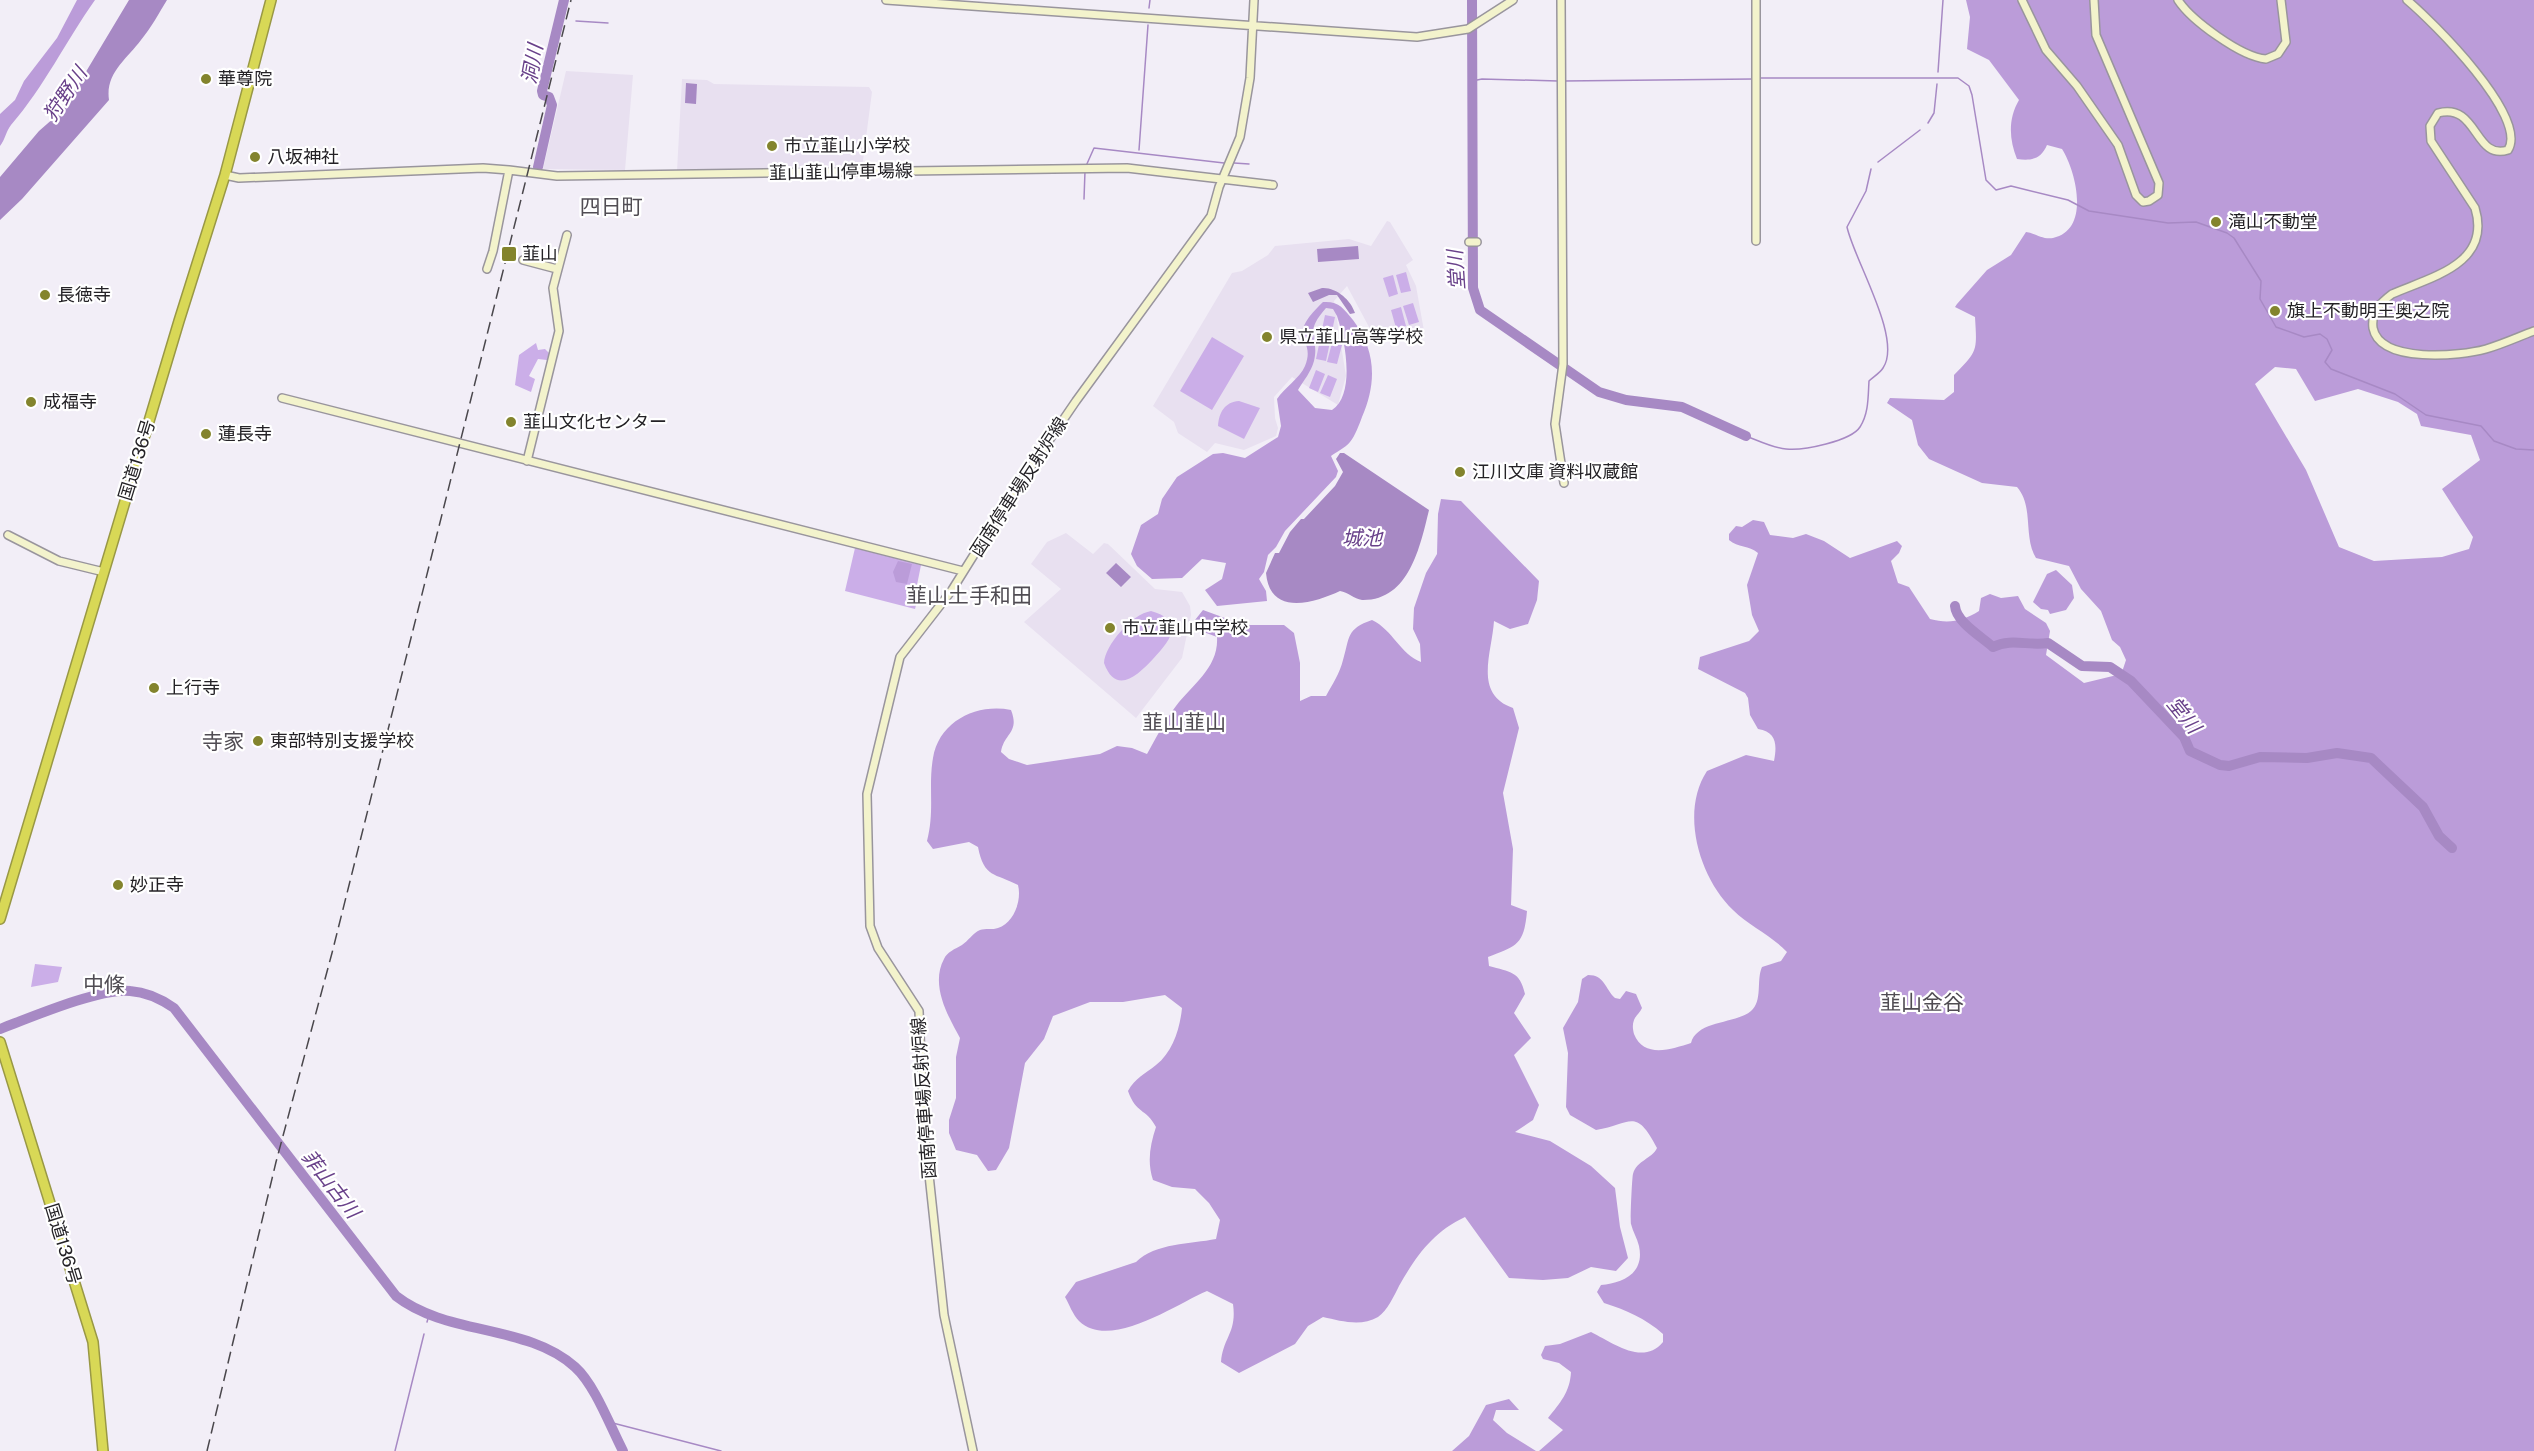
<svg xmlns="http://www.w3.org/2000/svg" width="2534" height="1451" viewBox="0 0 2534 1451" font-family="'Public Sans','Noto Sans JP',sans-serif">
  <rect width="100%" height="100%" fill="#f2eef7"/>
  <path fill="#e8e0f0" d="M566,71L633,75L625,170L543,169Z
    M682,79L707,80L714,84L869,87L872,92L862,168L677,171Z
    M1387,221L1390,222L1413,260L1406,265L1416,286L1424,331L1376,340L1347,286L1334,301L1346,376L1338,405L1292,377L1274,397L1275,418L1278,428L1276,436L1244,450L1215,443L1207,452L1178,433L1174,422L1153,406L1232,273L1242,271L1268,255L1275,246L1349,239L1371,246Z
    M1066,533L1093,554L1104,543L1108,544L1155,589L1182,592L1190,606L1191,615L1182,658L1136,718L1024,622L1061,589L1031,564L1047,542Z"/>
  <path fill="#cbaee8" d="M1406,272L1411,291L1401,293L1396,275Z
    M1393,275L1398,294L1389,297L1383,278Z
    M1413,303L1419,322L1409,325L1403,306Z
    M1401,307L1406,326L1396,328L1391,310Z
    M1325,315L1335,317L1331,336L1321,334Z
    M1212,337L1244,356L1212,410L1180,391Z
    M1320,340L1330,342L1326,361L1316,359Z
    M536,343L538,350L545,349L549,353L547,360L538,359L529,376L535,379L531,392L515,385L519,355Z
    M1332,343L1342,345L1337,364L1327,362Z
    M1316,370L1325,374L1318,392L1309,388Z
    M1328,375L1337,379L1330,397L1320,393Z
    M1239,401L1260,408L1244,439L1218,426C1219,412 1225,402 1239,401Z
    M855,548L921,565L915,595L918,597L915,609L845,591Z
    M1151,611C1186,621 1170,641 1153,659C1138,675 1116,696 1104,663C1105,645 1132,614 1151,611Z
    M35,964L62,967L58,982L31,987Z"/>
  <path fill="#bb9cd9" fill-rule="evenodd" d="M77,0H95C66,41 44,87 11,125C6,131 5,140 0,146V114L15,100L24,81L57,38Z
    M1966,0H2534V1451H1539L1563,1430L1548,1418C1560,1403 1570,1392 1571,1372L1559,1363L1543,1359L1541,1355L1545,1346L1560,1344L1591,1332C1613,1343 1643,1366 1663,1342V1334C1645,1318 1626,1310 1604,1303L1597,1292L1601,1285C1622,1283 1645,1274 1639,1246C1637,1238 1633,1232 1631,1224C1630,1222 1632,1177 1633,1174C1637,1160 1652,1159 1657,1148C1635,1106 1631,1125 1596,1130L1570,1115L1566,1107L1568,1053L1563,1028L1578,1002L1582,979L1588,975C1605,975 1605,989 1615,998L1620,999L1626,991L1636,994L1642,1008C1640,1013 1636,1015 1634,1020C1632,1025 1633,1030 1634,1034C1644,1059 1672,1049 1691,1043C1697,1020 1736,1024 1751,1011C1763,1001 1756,980 1762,967L1781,961L1787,952C1771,935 1749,926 1733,910C1699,877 1680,812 1707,771L1746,755L1774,761C1777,745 1777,732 1758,729L1750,715L1748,698L1745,693L1698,669L1700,657L1749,641L1759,631L1752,615L1747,585L1758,553C1749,545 1738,548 1729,540V534L1736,526L1742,527L1753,520L1764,522L1770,535L1793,538L1806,534L1824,541L1850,558L1897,541L1902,546L1899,553L1891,561L1898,583L1909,587L1930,619C1949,624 1963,621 1979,611L1981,598L1990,594L2001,598L2018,596L2025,609L2046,623L2050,631L2046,655L2084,683L2117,675L2122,672L2126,660L2120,647L2112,640L2101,611L2081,589L2069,566L2036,558C2023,537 2034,506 2017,487L1982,483L1929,459L1918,445L1912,420L1887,403L1890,398L1944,400L1954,392V375C1978,351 1977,351 1975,317L1955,307L1957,304L1987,270L2011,255L2026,232C2035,233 2043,240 2053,238C2091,230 2076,171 2062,149L2047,145C2041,159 2032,161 2017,159C2009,139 2008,119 2019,100L1989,60L1967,49L1970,17ZM2275,367L2296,369L2315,401L2358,389L2398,402L2417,414L2421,426L2471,435L2480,460L2442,489L2473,537L2469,549L2442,557L2374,561L2339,547L2306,470L2255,384Z
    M1323,302C1339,301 1343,308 1353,320C1376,350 1377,383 1362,417C1359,425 1355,436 1350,442C1345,448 1336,452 1331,456L1338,471L1336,477L1285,531L1276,547L1268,555L1264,572L1259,579L1266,591L1267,601L1217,606L1205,590L1222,579L1226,563L1202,559L1182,578L1152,579L1137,566L1131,554L1141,525L1158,514L1162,499L1177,477L1213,454L1223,453L1245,458L1278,437L1281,426L1277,399C1284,388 1300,378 1305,366C1317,337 1283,340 1323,302ZM1326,308L1333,309L1337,316C1345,340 1356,394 1332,410L1315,408L1298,390C1304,380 1311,372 1314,361C1320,336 1302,335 1326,308Z
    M1441,499L1461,501L1539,581L1537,600L1528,624L1510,629L1494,621C1492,653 1473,694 1513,708L1519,728L1503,793L1513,849L1511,905L1527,911C1524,945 1517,946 1488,957L1489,966C1510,972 1520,971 1525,994L1514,1013L1531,1038L1514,1055L1539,1105L1533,1120L1515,1132L1550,1141L1591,1166L1615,1188L1620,1227L1628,1258L1616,1271L1591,1267L1568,1278L1543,1280L1509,1278L1465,1217C1433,1232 1416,1256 1399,1286C1394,1296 1387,1311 1378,1317C1361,1327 1341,1321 1323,1317L1308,1326L1295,1344L1239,1373L1221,1362C1223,1337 1237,1333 1233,1304L1207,1291C1176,1304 1110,1351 1079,1321C1073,1315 1069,1304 1065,1297L1076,1282L1136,1262C1155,1243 1191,1244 1216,1239L1220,1220L1209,1203L1195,1189L1172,1187L1153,1180C1147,1162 1150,1145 1156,1127C1146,1108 1136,1114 1128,1091C1135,1078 1145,1074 1156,1065C1173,1052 1180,1028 1182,1008L1165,995L1123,1002H1090L1053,1016L1044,1039L1025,1063L1009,1148L996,1170L988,1171L977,1155L956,1150L949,1133V1120L956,1098V1057L960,1038C948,1016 930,985 944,959C947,952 955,949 962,945C968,941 973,933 980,930C985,928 993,930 998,928C1014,923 1022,900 1018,885C995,873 984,878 978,847L969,842L933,849L927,841C935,810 928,787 933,758C939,721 977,703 1011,710C1020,733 1004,733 1001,752L1009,759L1027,765L1100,754L1117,746L1132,748L1147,754C1156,738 1165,720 1176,706C1193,684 1219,667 1217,637L1201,631L1195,620L1203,610L1244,625H1284L1294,633L1300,663V701L1311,696H1326C1332,685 1340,673 1343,660C1350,637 1346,629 1372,620C1393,630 1400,654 1421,662L1420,644L1413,629L1414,608L1426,573L1437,554L1438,514Z
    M898,561L912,564L907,584L896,582L893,572Z
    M2056,570L2072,585L2074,598L2066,610L2050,614L2048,610L2041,609L2033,602L2047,574Z
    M1509,1399L1519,1410H1496L1493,1420L1507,1433L1536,1451H1452L1469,1436L1486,1405Z"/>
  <path fill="#a789c4" d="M129,0H167C159,13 151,28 141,40C127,59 105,73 109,100L22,199L0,220V177L39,131L63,110Z
    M686,83L697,84L696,104L685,103Z
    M1358,246L1359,259L1318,262L1317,249Z
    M1322,288C1336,287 1351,300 1355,313L1350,314L1337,295H1329L1313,302L1308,293Z
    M1340,453H1344L1429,510C1420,547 1409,601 1362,600C1354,599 1348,592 1340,591C1314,603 1270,617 1266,573L1275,553H1279L1290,532L1301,519H1304L1335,486L1343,472L1336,459Z
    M1116,563L1131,577L1121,587L1106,573Z"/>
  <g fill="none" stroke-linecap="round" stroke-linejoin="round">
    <path stroke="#a789c4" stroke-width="1.5" d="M1149,8L1150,0
      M576,21L608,23
      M1938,72L1943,0
      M1758,78H1958L1969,86L1972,95L1986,180L1996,190L2011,186L2068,200L2089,211L2168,223L2196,222L2227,233L2234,238L2261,281L2260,299L2276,327L2304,337L2320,334L2327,339L2332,350L2325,362L2331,369L2395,394L2426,415L2481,426L2494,441L2516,449L2534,450
      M1472,81L1482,79L1558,81
      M1563,81L1753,79
      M1928,123L1934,113L1937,84
      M1139,150L1148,25
      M1878,162L1920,130
      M1234,163L1249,164
      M1086,166L1094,148L1224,163
      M1084,199L1085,171
      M1746,436C1759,441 1773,448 1786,449C1803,451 1851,441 1860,427C1869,413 1868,396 1869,381C1873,377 1880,373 1883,368C1903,339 1854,260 1847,227L1866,191L1871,169
      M427,1322L429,1315
      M609,1422L721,1451
      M395,1451L424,1334"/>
    <path stroke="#a789c4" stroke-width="10" d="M1472,0L1473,288L1480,310L1599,392L1626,400L1682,407L1746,436
      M538,167L552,105L549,97L543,95L542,91L564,0
      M1955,606C1956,622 1982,637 1993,647C2011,638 2028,646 2048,643L2082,666L2110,667L2131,681L2184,737L2190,751L2220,765L2229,766L2260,757L2307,758L2337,753L2371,758L2423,807L2439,836L2452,848
      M0,1029C29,1018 102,987 130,991C146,992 161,999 174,1008L396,1296C447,1336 528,1324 575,1367C595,1385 610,1426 623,1451"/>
    <g stroke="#99959d" stroke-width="10">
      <path id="secondary" d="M886,0L1417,37L1468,29L1513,0
        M1561,0L1563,364L1555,424L1564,483
        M1756,0V241
        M2022,0L2046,50L2077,86L2118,145L2136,195L2143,202L2149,201L2158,195L2159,183L2096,35L2094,0
        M2178,0C2191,20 2241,57 2266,59L2278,54L2286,42L2281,0
        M2407,0C2433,22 2529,117 2508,150C2474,161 2478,102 2438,113L2430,126L2431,141L2475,208C2492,264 2431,277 2392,294C2380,303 2371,312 2373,328C2380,364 2461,356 2486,349C2503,344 2518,337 2534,331
        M225,175L239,178L483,168L509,170
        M1469,242H1477
        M523,260L557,269
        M487,269L493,251L509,170L557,176L1127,168L1273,185
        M282,398L963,571
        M527,461L559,331L553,288L567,235
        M8,535L59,561L104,572
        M973,1451L944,1315L924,1128L919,1011L878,948L870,926L867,794L900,657L952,590L1005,505L1076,401L1211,216L1219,187L1240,137L1250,78L1254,0"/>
    </g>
    <g stroke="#999845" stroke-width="12">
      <path id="highway" d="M0,919L179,321L225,175L271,0
        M0,1042L93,1342L103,1451"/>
    </g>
    <use href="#secondary" stroke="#f3f3cc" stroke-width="7"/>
    <use href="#highway" stroke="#d8d856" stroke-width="9"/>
    <path stroke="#4a474c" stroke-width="1.5" stroke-dasharray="12 6" stroke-linecap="butt" d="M207,1451L276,1162L332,953L571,0"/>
  </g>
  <g fill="#83842d" stroke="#fff" stroke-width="2">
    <circle cx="206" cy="79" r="6"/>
    <circle cx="772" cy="146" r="6"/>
    <circle cx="255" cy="157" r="6"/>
    <circle cx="2216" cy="222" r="6"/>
    <rect x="501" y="246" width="16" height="16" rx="3"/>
    <circle cx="45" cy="295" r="6"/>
    <circle cx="2275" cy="311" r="6"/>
    <circle cx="1267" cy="337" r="6"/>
    <circle cx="31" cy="402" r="6"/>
    <circle cx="511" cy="422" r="6"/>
    <circle cx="206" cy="434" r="6"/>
    <circle cx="1460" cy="472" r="6"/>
    <circle cx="1110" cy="628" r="6"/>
    <circle cx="154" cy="688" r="6"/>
    <circle cx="258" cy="741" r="6"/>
    <circle cx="118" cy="885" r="6"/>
  </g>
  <g text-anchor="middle" stroke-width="4.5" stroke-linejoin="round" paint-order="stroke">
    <g font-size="18" fill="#242226" stroke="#fff" text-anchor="start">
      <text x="218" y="85">華尊院</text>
      <text x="784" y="152">市立韮山小学校</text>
      <text x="267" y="163">八坂神社</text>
      <text x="2228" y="228">滝山不動堂</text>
      <text x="522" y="260">韮山</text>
      <text x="57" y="301">長徳寺</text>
      <text x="2287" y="317">旗上不動明王奥之院</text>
      <text x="1279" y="343">県立韮山高等学校</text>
      <text x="43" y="408">成福寺</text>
      <text x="523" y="428">韮山文化センター</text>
      <text x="218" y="440">蓮長寺</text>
      <text x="1472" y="478">江川文庫 資料収蔵館</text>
      <text x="1122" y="634">市立韮山中学校</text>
      <text x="166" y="694">上行寺</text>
      <text x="270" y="747">東部特別支援学校</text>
      <text x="130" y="891">妙正寺</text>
    </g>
    <g font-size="18" fill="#242226" stroke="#fff">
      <text transform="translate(841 172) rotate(-1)" y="6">韮山韮山停車場線</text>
      <text transform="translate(137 460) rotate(-73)" y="6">国道136号</text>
      <text transform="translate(1019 487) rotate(-57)" y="6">函南停車場反射炉線</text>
      <text transform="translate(924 1098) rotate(-94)" y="6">函南停車場反射炉線</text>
      <text transform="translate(63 1244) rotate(73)" y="6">国道136号</text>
    </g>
    <g font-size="20" font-style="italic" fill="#69418a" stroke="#fff">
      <text transform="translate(532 64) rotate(-80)" y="7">洞川</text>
      <text transform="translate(65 94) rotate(-56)" y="7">狩野川</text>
      <text transform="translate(1456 270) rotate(-94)" y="7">堂川</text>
      <text x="1362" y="545">城池</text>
      <text transform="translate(2184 715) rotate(51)" y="7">堂川</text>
      <text transform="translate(331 1184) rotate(52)" y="7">菲山古川</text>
    </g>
    <g font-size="21" fill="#504c53" stroke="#fff">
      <text x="611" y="214">四日町</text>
      <text x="969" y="603">韮山土手和田</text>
      <text x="1184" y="730">韮山韮山</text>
      <text x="223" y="749">寺家</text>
      <text x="104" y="992">中條</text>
      <text x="1922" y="1010">韮山金谷</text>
    </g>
  </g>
</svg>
